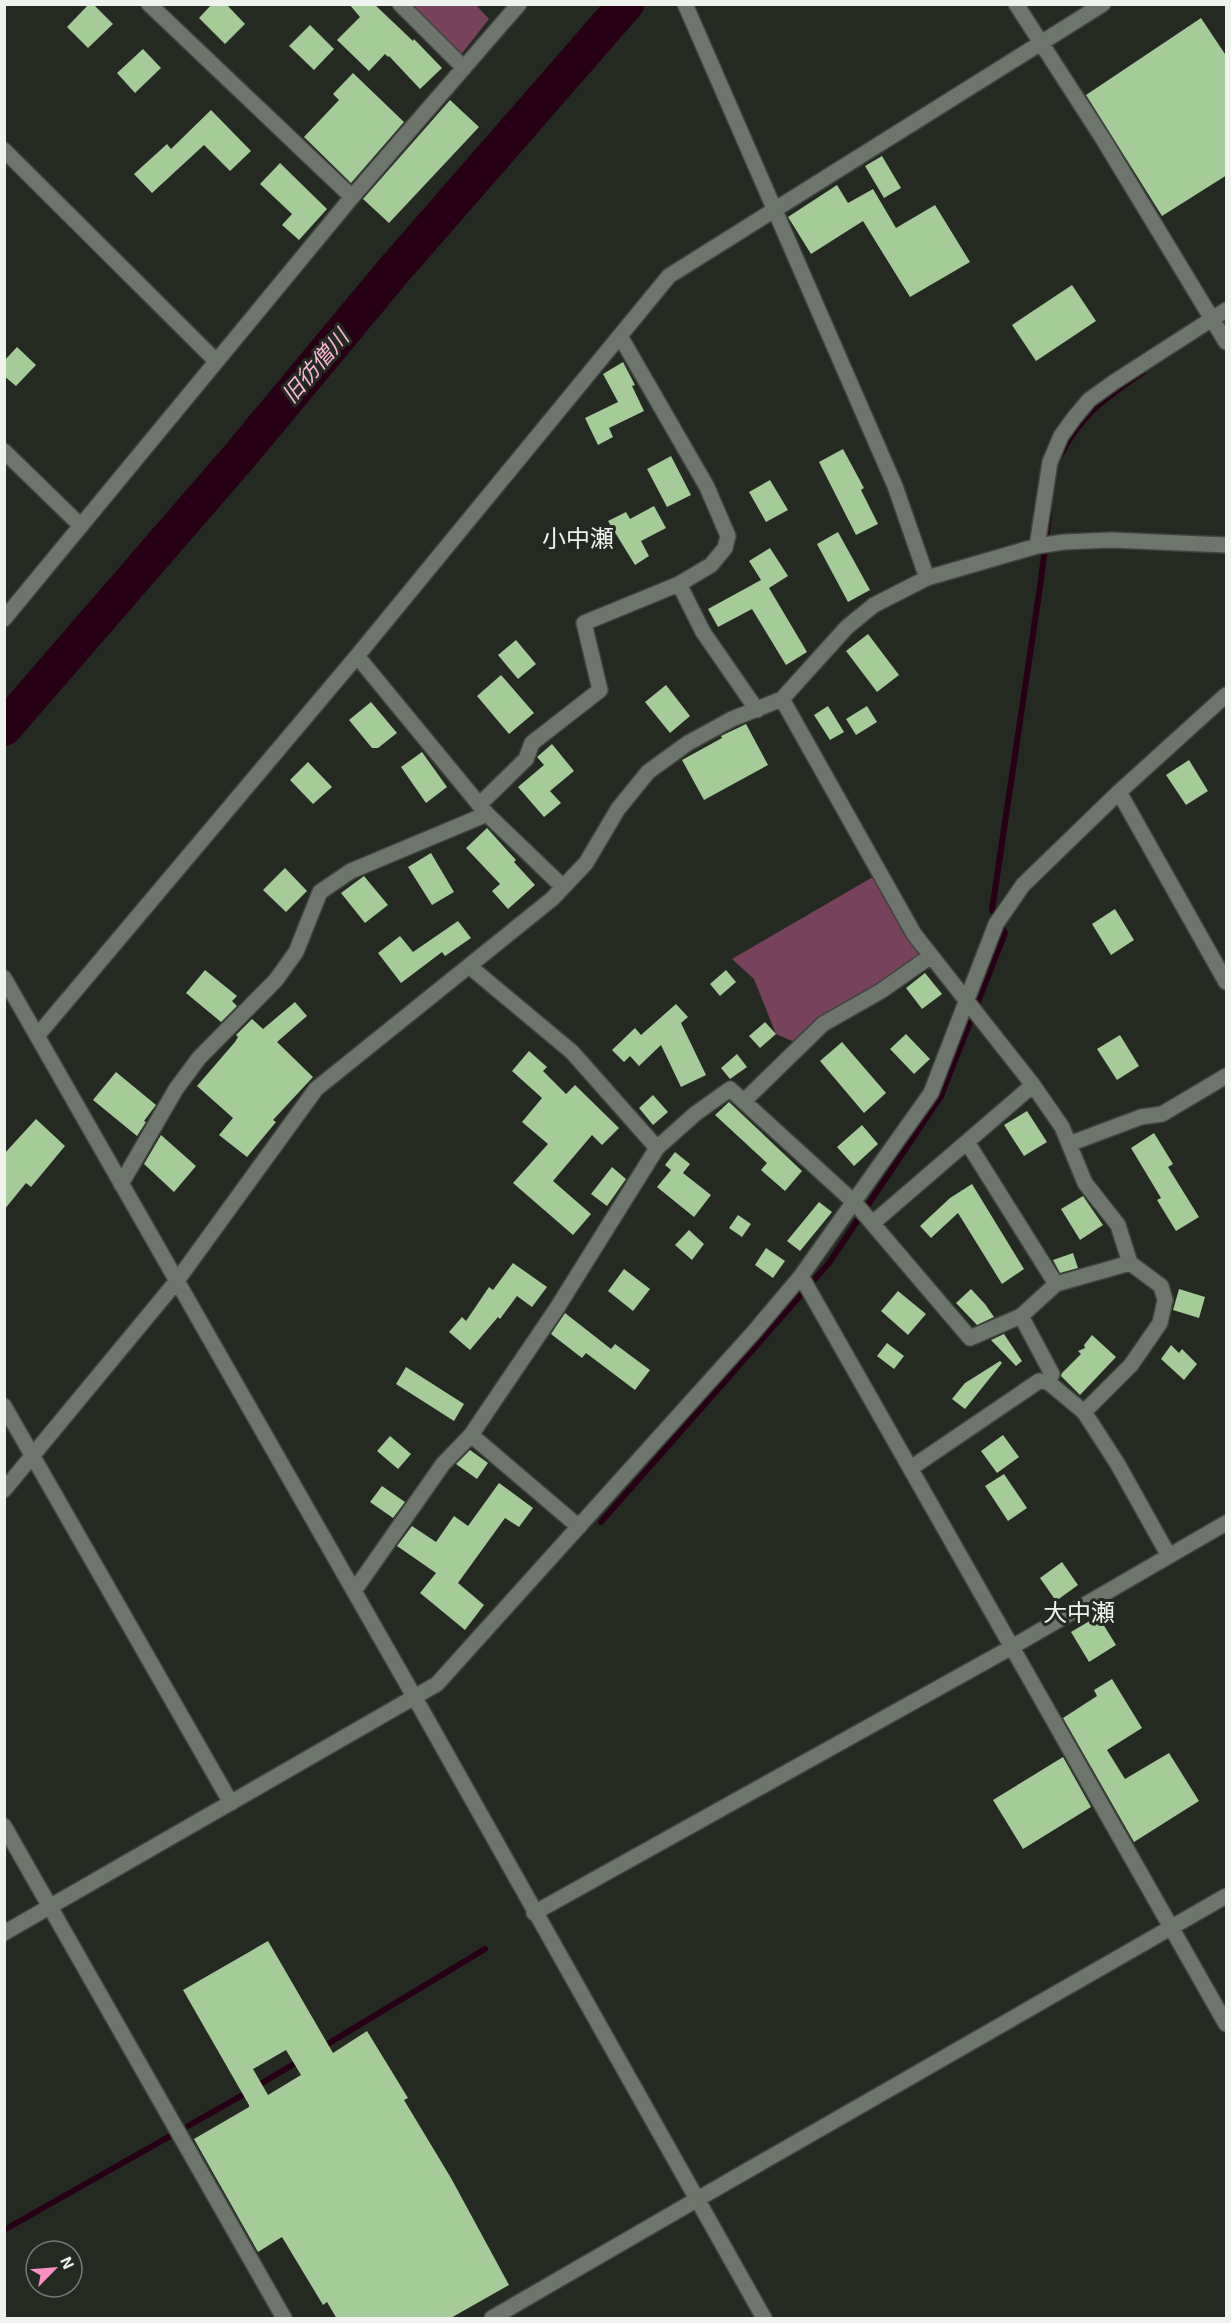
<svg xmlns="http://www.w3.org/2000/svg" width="1231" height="2323" viewBox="0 0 1231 2323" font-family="'Exo 2','Noto Sans JP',sans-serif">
  <rect width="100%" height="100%" fill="#242a22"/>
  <path fill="#77425b" d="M408,5H476L489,19L456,61Z
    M878,874L925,958L801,1045L776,1034L754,979L732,959Z"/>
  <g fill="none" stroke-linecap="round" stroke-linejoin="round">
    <path stroke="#280015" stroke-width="6" d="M1061,454C1082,413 1106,398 1143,372
      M601,1522L829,1263L941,1096L1005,933L992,910L1041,580L1049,514
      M321,2048L485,1949
      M257,2086L299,2061
      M4,2230L248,2092"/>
    <path stroke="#280015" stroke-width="36" d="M4,728L237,459L395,269L626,4"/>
  </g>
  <path fill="#a4cb98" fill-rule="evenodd" d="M89,4H93L113,24L88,48L67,27Z
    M212,4H226L245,24L225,44L199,18Z
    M349,4H374L413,41L414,39L442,68L420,89L389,56L388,57L385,54L369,71L337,40L360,17Z
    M1201,18L1227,57V175L1162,216L1086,95Z
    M310,25L334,49L314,70L289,46Z
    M143,49L161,68L135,93L117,73Z
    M353,73L404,122L351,183L304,137L339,100L333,94Z
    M450,100L479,127L389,223L363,199Z
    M211,110L251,151L230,171L204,145L152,193L134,174L167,144L171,149Z
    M882,156L901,188L884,198L865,166Z
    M280,163L327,209L299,240L282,225L292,214L260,184Z
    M837,185L848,203L873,189L896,228L935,205L970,262L910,297L863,221L811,254L788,217Z
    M1072,285L1096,321L1036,361L1012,325Z
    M17,347L36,365L16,386L4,376V361Z
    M623,362L635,385L632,386L644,411L609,428L613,437L598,445L585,418L618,402L603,374Z
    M843,449L864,488L861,490L878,524L856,535L819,462Z
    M671,456L691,495L667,507L647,469Z
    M770,480L788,510L766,522L749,492Z
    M654,506L666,528L641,541L649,556L635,565L608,521L626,512L630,519Z
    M838,532L870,590L848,602L817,544Z
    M770,548L788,576L769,588L807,652L786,665L752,609L718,627L708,609L761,580L749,561Z
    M868,634L899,675L877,692L846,651Z
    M516,640L536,664L518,679L498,655Z
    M501,675L534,713L509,734L477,696Z
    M666,685L690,716L670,733L645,702Z
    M371,702L397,733L378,748H372L349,720Z
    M828,706L844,732L830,740L814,715Z
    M867,706L877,722L856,735L846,719Z
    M746,724L768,765L704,800L682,760L722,738L721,736Z
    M552,744L574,771L550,791L561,803L544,817L518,787L544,765L537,757Z
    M422,752L447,787L426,803L401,767Z
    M1189,760L1208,791L1186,805L1166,775Z
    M308,762L332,787L313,804L290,780Z
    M487,828L516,860L514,862L535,885L508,909L492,891L500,884L466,848Z
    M431,853L454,892L432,905L408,867Z
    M285,868L307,891L286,912L263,890Z
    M364,876L388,905L365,923L341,893Z
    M1115,909L1134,940L1111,955L1092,924Z
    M458,921L471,938L445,956L442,952L401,983L378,953L400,936L413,952Z
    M205,970L237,996L232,1001L237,1006L221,1022L186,993Z
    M726,970L736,982L720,996L710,984Z
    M925,973L942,994L922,1009L906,988Z
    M295,1002L307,1016L277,1042L313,1077L273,1120L276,1122L247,1157L219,1135L233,1118L197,1086L235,1042L238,1037L236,1035L252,1019L263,1029Z
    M676,1004L688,1017L681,1023L706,1075L681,1087L661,1045L639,1066L630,1056L624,1062L612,1050L635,1028L641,1035Z
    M765,1022L776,1034L760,1048L749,1036Z
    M906,1034L930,1059L914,1074L890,1049Z
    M1120,1035L1139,1066L1117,1080L1097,1049Z
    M842,1042L886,1093L864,1113L820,1061Z
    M529,1051L547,1067L543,1071L566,1094L575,1085L619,1128L602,1145L592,1135L553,1181L591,1214L573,1235L513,1183L548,1144L522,1122L542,1098L512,1071Z
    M737,1054L747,1067L730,1079L721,1068Z
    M116,1072L156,1105L144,1121L146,1122L137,1136L93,1100Z
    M653,1095L668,1112L653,1125L639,1108Z
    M729,1102L802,1171L785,1191L761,1170L767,1163L715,1115Z
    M1027,1111L1047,1142L1024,1156L1004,1125Z
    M36,1119L65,1146L31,1187L26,1183L4,1210V1154Z
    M862,1125L878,1144L854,1166L837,1147Z
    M1154,1133L1173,1164L1168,1167L1199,1217L1176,1231L1157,1200L1161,1198L1131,1148Z
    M161,1135L196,1166L174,1192L144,1164Z
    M675,1152L690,1164L683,1173L711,1195L694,1217L657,1187L671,1170L665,1165Z
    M612,1167L626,1179L607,1206L591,1194Z
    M972,1184L1024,1269L1002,1284L958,1213L931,1238L920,1226L950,1198Z
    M1083,1196L1103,1225L1080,1240L1061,1209Z
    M819,1202L832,1212L800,1251L787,1241Z
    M738,1215L751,1224L742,1237L729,1228Z
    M689,1230L704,1244L692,1260L675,1245Z
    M766,1248L785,1261L773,1278L755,1265Z
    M1073,1253L1078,1268L1060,1273L1053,1260Z
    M513,1263L547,1287L532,1307L517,1296L500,1319L498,1317L470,1350L449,1332L462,1317L466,1321L489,1287L493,1290Z
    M624,1269L650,1289L633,1311L608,1291Z
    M971,1289L985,1304L994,1317L977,1325L956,1303Z
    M1179,1289L1205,1297L1199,1318L1173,1310Z
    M898,1291L926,1314L908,1335L881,1311Z
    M565,1313L611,1349L615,1344L650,1370L635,1390L586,1353L582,1358L551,1334Z
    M1004,1334L1022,1361L1016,1366L991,1340Z
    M1092,1335L1116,1357L1080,1395L1061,1376L1062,1373L1081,1354L1078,1351L1085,1348L1084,1345Z
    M887,1343L904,1356L894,1369L877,1356Z
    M1171,1345L1179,1353L1182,1349L1197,1364L1184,1380L1161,1359Z
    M1000,1361L1002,1363L965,1409L952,1399L965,1383Z
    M406,1367L464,1404L454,1421L396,1384Z
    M1003,1435L1019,1457L997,1473L981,1451Z
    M390,1436L411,1454L398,1469L377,1451Z
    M470,1450L488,1463L477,1479L456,1464Z
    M1004,1474L1027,1508L1008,1521L985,1486Z
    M499,1483L533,1508L519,1527L505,1518L458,1583L484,1605L465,1630L420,1593L436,1573L397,1546L412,1526L436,1542L454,1516L468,1526Z
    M382,1486L405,1502L393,1518L370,1502Z
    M1062,1562L1078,1585L1056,1601L1040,1578Z
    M1098,1616L1116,1645L1089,1662L1071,1632Z
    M1112,1679L1142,1728L1107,1750L1125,1779L1169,1753L1199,1801L1134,1842L1063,1718L1097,1696L1094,1690Z
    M1063,1757L1091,1807L1023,1849L993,1800Z
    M268,1941L333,2053L367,2031L408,2098L404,2100L451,2178L509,2285L449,2319H337L327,2302L323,2305L282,2237L258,2252L194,2139L249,2107V2105L183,1990ZM286,2050L301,2075L268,2095L253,2069Z"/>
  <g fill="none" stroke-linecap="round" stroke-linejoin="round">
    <g stroke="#3f443e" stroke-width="18">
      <path id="minor" d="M149,4L352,197
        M400,4L464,68
        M685,4L895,486L927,578
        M1016,4L1103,139L1226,342
        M4,150L216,361
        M620,336L707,487L728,536L725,548L711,565L679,584L703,632L757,710
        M4,451L81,526
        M1037,546L1050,462L1061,436L1074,418L1089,400L1114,382L1226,310
        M4,619L352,197L519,4
        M357,656L487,814L563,887
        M782,699L914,934L1033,1085L1062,1127L1085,1183L1118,1225L1130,1263L1161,1286L1165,1300L1160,1323L1131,1365L1084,1412
        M1119,792L1226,982
        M479,805L526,759L532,743L600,690L584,623L679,584
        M469,966L572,1052L657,1148
        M4,978L415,1698L764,2318
        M37,1036L357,656L669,276L1103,4
        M744,1101L823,1024L881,991L931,956
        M1069,1144L1141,1117L1162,1114L1226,1076
        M121,1184L176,1089L199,1058L276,980L296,952L320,892L351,871L487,814
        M874,1222L1033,1085
        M801,1276L1226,2024
        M1056,1284L1130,1263
        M1021,1316L1052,1374L1048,1382
        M4,1406L231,1803
        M471,1435L579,1527
        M911,1468L1039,1381L1048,1382L1084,1412L1117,1463L1169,1556
        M4,1490L176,1282L316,1089L552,899L586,863L618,809L648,772L688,743L732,719L782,699L847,627L874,605L927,578L1037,546L1064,542L1111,540L1226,545
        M354,1591L443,1464L471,1435L557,1308L657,1148L695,1114L730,1089L855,1203L970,1338L1021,1316L1056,1284L967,1142
        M4,1826L284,2318
        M534,1913L1012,1647L1226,1523
        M4,1933L437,1684L753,1333L801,1276L931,1093L996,924L1023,885L1119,792L1226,695
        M696,2200L1226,1896"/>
    </g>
    <g stroke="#3f443e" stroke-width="18">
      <path id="tertiary" d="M492,2318L696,2200"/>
    </g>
    <use href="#minor" stroke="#6e756c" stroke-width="15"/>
    <use href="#tertiary" stroke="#6e756c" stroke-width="15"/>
  </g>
  <g text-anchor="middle" stroke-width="6" stroke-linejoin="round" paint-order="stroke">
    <g font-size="22" font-style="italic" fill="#fbb6d5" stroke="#242a22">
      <text transform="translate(315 366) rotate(-49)" y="8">旧彷僧川</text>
    </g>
    <g font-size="24" fill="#eff3ee" stroke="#242a22">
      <text x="578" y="547">小中瀬</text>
      <text x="1079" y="1621">大中瀬</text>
    </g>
  </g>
  <rect width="1231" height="2323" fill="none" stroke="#eff3ee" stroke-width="12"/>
  <g transform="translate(54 2269) rotate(65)"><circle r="28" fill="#242a22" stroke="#757a74" stroke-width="1.5"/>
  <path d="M0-4.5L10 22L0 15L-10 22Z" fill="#fc8fc3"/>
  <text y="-9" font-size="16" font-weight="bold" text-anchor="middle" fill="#eff3ee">N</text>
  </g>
</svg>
